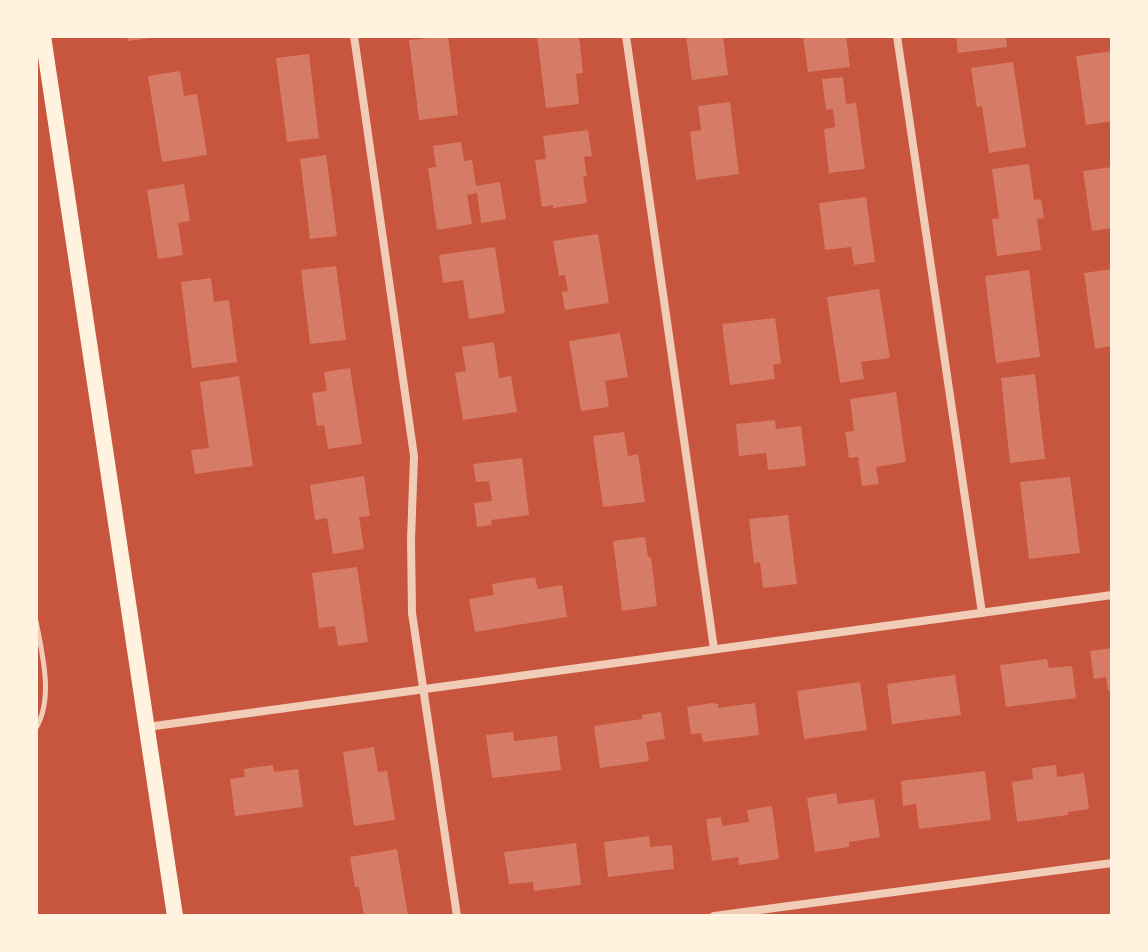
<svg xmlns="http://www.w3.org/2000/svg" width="1148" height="952" viewBox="0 0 1148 952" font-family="Jost,sans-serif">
  <rect width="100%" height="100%" fill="#c8553d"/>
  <path fill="#d67c66" d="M127,36H152V38L128,41Z
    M448,36L458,115L419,120L409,40Z
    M537,36H579L583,73L576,74L579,104L546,108Z
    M686,36H723L728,75L692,80Z
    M803,36H846L850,67L808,72Z
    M956,36H1006L1007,47L958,53Z
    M1112,51V121L1086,125L1076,56Z
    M309,54L319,138L287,142L276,58Z
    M1013,62L1026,147L989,153L982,106L977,107L971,68Z
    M180,71L184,96L197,94L207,155L162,162L148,76Z
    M843,77L846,104L856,103L865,169L829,173L824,129L835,127L833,109L826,110L822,79Z
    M730,102L739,174L696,180L690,132L701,130L698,106Z
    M588,130L592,156L584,157L587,176L583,177L587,203L553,208V205L542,207L535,160L546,159L543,136Z
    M461,142L464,161L472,160L476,186L500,182L506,219L481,223L477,193L467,195L472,224L437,230L428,168L436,167L433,146Z
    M326,155L337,236L310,239L300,159Z
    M1029,164L1034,200L1041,199L1044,218L1037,219L1041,250L997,256L992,219L999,218L992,169Z
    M1112,167V228L1092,231L1083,171Z
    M184,184L190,221L178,223L183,255L158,259L147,190Z
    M866,197L875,262L854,265L851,247L825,250L819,203Z
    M598,234L609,303L565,310L562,292L568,291L565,275L559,276L553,241Z
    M495,247L505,313L469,319L463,280L443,283L439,255Z
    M336,266L346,340L310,344L301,270Z
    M1112,269V346L1095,349L1084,273Z
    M1029,270L1040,357L996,363L985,276Z
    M211,278L214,302L229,300L237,362L192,368L181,282Z
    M879,289L890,358L861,362L864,379L840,383L827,297Z
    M775,318L781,363L773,365L775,379L730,385L722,324Z
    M620,333L628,377L605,381L609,407L581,411L569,341Z
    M494,342L499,378L511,376L517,412L463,420L455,373L466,371L462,347Z
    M350,368L362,444L328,449L324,425L317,426L312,393L327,391L324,372Z
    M1035,374L1045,459L1010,463L1001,378Z
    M239,376L253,466L195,474L191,450L209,448L200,382Z
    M896,392L906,462L876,467L879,484L862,486L858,457L849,458L845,432L854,431L850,399Z
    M775,420L776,429L801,426L806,466L768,470L766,453L739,456L736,424Z
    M624,432L628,456L638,454L645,502L603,507L593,436Z
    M522,458L529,515L491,520L492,525L477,527L474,503L492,501L489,481L476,482L473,464Z
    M364,476L370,516L359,517L364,549L333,554L327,518L315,520L310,485Z
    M1070,477L1080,553L1029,559L1020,482Z
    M788,515L797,584L763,588L760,562L754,563L749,519Z
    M645,537L648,557H651L657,606L622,611L613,541Z
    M357,567L368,642L338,646L335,626L319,628L312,573Z
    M535,577L538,589L562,585L567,617L475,632L469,599L494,595L492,584Z
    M1112,648V690L1108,691L1106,677L1094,679L1090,651Z
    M1047,659L1049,668L1072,666L1076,698L1006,707L1000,665Z
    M955,675L961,715L892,724L887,684Z
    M860,682L867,730L804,739L797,691Z
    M712,703L718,704V708L755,703L759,735L703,742L701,733L691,734L687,707Z
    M661,712L665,739L646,742L649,761L600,768L594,726L642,719V715Z
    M513,732L514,741L557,736L561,770L492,778L486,735Z
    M374,747L378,772L387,771L395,820L354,826L343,752Z
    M273,765L274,772L298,769L303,807L235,816L230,779L245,777L244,769Z
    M1056,765L1057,777L1084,773L1089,809L1068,812V815L1017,822L1012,782L1033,779L1032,768Z
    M985,771L991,820L919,829L916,804L903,806L901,781Z
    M836,793L838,804L874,799L880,837L849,842V847L815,852L807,798Z
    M772,806L779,859L739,865L738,857L712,861L706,819L721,817L722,826L749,822L747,810Z
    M649,836L650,847L672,845L674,869L608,877L604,842Z
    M576,843L581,885L534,891L533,882L509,884L504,852Z
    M397,849L408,915L364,916L359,887H355L350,857Z"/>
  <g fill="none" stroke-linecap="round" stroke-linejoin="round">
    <path stroke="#f1ccb7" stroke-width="5" d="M36,621C42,653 54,698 36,728"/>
    <path stroke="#f1ccb7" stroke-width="8" d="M354,36L414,456L411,540L412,613L457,916
      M626,36L714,649
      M897,36L982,613
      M147,727L1112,595
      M714,916L1112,863"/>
    <path stroke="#fff3e0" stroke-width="16" d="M43,36L175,916"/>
  </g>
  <rect width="1148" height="952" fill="none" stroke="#fff3e0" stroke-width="76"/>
</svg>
